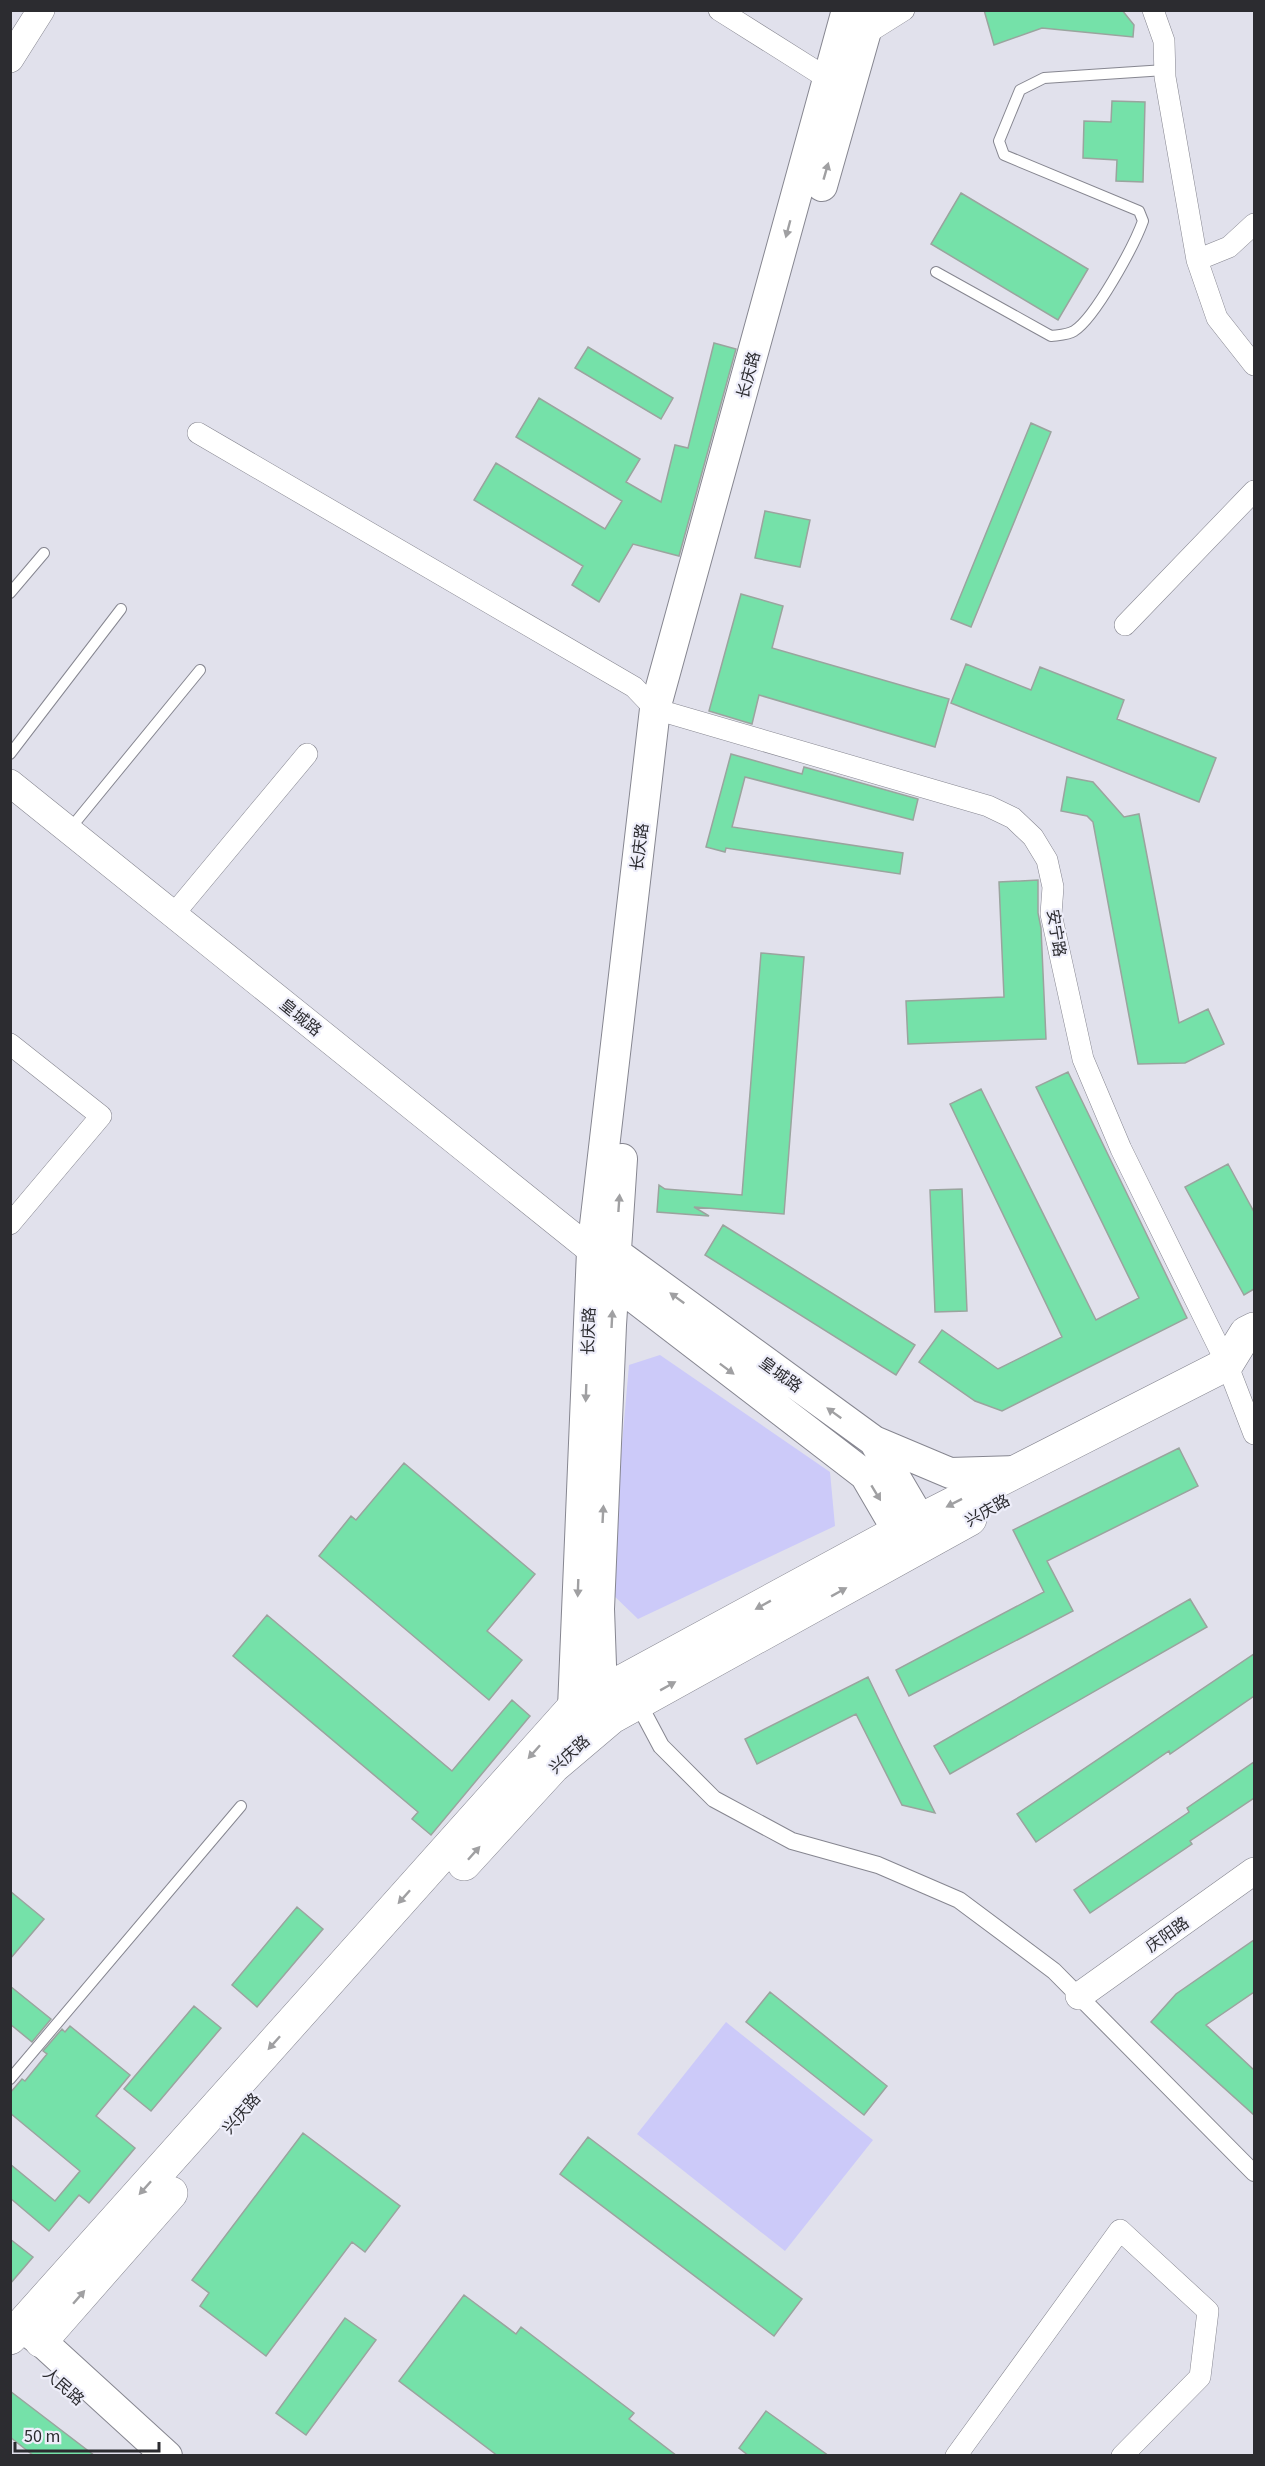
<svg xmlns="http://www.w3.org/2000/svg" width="1265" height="2466" viewBox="0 0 1265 2466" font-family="'Source Sans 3','Noto Sans SC',sans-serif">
  <rect width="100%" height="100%" fill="#e1e1ec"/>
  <path fill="#cccaf9" d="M660,1355L830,1472L835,1526L638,1619L609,1591L629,1365Z
    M726,2022L873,2140L785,2251L637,2134Z"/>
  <path fill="#75e1a9" stroke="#9aa49e" stroke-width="1.5" d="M984,10H1122L1134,25L1133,37L1042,28L994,45Z
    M1112,101L1145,102L1143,182L1116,181L1117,160L1083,158L1084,121L1111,122Z
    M961,193L1088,269L1058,320L931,244Z
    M714,343L736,349L679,556L633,544L599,602L572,585L583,566L474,500L496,463L605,529L622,501L516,437L539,398L640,459L626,482L661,502L675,445L688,448Z
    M588,347L673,398L661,419L575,368Z
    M1031,423L1051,432L971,627L951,619Z
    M765,511L810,520L800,567L755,558Z
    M741,594L783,606L772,648L949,699L935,747L759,695L752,724L709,711Z
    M966,664L1031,690L1040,667L1124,700L1117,719L1216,758L1199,802L951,703Z
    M731,754L802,774L804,767L918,799L913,820L745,777L732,827L903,853L900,874L726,848L725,852L706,847Z
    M1067,777L1093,782L1124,817L1139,814L1179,1023L1208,1009L1224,1044L1185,1063L1138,1064L1093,822L1087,816L1061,811Z
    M1038,880V913L1041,928L1046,1039L908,1044L906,1001L1004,997L999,882Z
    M761,953L804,957L784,1214L694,1207L709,1216L657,1212L659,1185L665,1189L742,1195Z
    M1068,1072L1187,1318L1002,1411L975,1401L919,1362L942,1330L998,1369L1062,1337L950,1104L981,1089L1096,1320L1139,1298L1036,1087Z
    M1228,1164L1254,1212V1289L1244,1295L1185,1187Z
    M962,1189L967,1311L935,1312L930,1190Z
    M723,1225L915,1345L896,1375L705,1255Z
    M1179,1448L1198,1486L1047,1561L1073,1611L909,1696L896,1670L1044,1592L1013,1530Z
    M404,1463L535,1574L487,1631L522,1660L489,1700L319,1556L351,1516L356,1520Z
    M1190,1599L1207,1627L950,1774L934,1746Z
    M267,1615L452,1771L512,1700L530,1716L431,1835L412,1819L418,1812L233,1656Z
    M1254,1654V1696L1170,1754L1169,1751L1036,1842L1017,1814Z
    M868,1677L898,1739L935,1813L902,1805L856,1714L757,1764L745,1739Z
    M1254,1762V1798L1190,1841L1192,1844L1090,1913L1074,1890L1189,1812L1187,1808Z
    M10,1891L44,1919L10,1959Z
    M297,1907L323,1929L257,2007L232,1985Z
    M1254,1940V1992L1206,2025L1254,2070V2115L1151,2022L1176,1994Z
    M10,1986L51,2019L32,2042L10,2024Z
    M770,1992L887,2086L864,2115L746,2022Z
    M194,2006L221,2028L151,2111L124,2089Z
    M70,2026L130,2075L96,2116L135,2148L89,2203L79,2195L49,2231L10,2198V2164L55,2201L80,2171L10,2113V2093L22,2079L25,2081L47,2054L43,2051L62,2029L65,2032Z
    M303,2133L400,2206L365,2252L352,2242L266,2356L200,2306L209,2293L192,2280Z
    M588,2137L802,2299L774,2336L560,2174Z
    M10,2239L33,2257L10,2284Z
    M464,2295L516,2334L521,2327L634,2413L629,2419L677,2456H498L399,2381Z
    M345,2318L376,2340L306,2435L276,2413Z
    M10,2391L95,2456H34L10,2437Z
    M766,2411L829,2456H749L739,2448Z"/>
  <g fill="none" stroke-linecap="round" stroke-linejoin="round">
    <g stroke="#868690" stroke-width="12">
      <path id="service" d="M936,272L1051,336C1058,335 1068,335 1074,331C1095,318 1134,246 1143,221L1139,211L1004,155L999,141L1020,90L1044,78L1165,70
        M10,593L44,553
        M10,754L121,609
        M69,830L200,670
        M10,2079L241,1806"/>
    </g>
    <g stroke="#868690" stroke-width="18">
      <path id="pedestrian" d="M636,1699L661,1746L714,1799L792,1841L878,1865L959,1900L1054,1971L1254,2173"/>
    </g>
    <g stroke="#868690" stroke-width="22">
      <path id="minor" d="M719,10L830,80
        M1153,10L1164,41L1165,77L1197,260L1217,318L1254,365
        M861,37L904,10
        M1197,260L1229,247L1254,224
        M198,433L634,687L655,709L988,806L1013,818L1033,837L1047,860L1053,887L1051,914L1083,1059L1121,1149L1227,1364L1254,1434
        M1125,625L1254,491
        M173,915L307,754
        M10,1044L101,1116L10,1224
        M956,2456L1120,2230L1208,2311L1200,2377L1122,2456"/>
    </g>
    <g stroke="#868690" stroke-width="28">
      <path id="tertiary" d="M10,59L41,10
        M10,783L592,1251
        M1079,1996L1254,1871"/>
    </g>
    <g stroke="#868690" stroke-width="32">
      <path id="secondary" d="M822,186L872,10
        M601,1252L616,1253L874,1441L932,1540
        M606,1271L614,1282L865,1475L910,1552
        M874,1441L950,1473L1017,1471
        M610,1712L602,1693L599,1609L611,1325L622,1159
        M584,1727L573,1708L592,1251L655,709L847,10
        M23,2328L41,2341L167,2456"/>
    </g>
    <g stroke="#868690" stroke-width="34">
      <path id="primary" d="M464,1864L553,1767L612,1717L970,1519
        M10,2338L573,1708L899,1531L1227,1364L1246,1333L1254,1329
        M41,2341L171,2193"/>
    </g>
    <use href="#service" stroke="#fff" stroke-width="10"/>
    <use href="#pedestrian" stroke="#fff" stroke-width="16"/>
    <use href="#minor" stroke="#fff" stroke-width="21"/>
    <use href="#tertiary" stroke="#fff" stroke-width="27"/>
    <use href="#secondary" stroke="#fff" stroke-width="30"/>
    <use href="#primary" stroke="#fff" stroke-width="33"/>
  </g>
  <defs><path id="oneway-solid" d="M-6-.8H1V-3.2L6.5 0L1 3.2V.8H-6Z" transform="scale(1.5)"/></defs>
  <g fill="#a0a0a2">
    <use href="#oneway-solid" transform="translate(826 171) rotate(-74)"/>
    <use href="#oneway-solid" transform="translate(788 229) rotate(105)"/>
    <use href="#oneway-solid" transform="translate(619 1203) rotate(-86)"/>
    <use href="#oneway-solid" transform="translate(677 1298) rotate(-144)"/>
    <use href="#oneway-solid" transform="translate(612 1319) rotate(-87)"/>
    <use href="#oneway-solid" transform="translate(727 1369) rotate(37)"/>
    <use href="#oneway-solid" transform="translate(586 1393) rotate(92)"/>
    <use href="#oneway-solid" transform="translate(834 1413) rotate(-144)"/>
    <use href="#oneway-solid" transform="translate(876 1493) rotate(59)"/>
    <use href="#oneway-solid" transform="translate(954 1503) rotate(153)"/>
    <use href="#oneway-solid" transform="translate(603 1514) rotate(-87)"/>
    <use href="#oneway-solid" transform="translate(578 1588) rotate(92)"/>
    <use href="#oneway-solid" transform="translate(839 1592) rotate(-29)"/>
    <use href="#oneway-solid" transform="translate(763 1605) rotate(151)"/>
    <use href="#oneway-solid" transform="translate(668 1686) rotate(-29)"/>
    <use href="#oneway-solid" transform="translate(534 1752) rotate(132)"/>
    <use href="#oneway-solid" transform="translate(474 1853) rotate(-48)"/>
    <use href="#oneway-solid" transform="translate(404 1897) rotate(132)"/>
    <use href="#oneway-solid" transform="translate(274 2043) rotate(132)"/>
    <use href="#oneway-solid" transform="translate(145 2188) rotate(132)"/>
    <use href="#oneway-solid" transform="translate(79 2297) rotate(-49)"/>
  </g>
  <g text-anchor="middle" stroke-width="4.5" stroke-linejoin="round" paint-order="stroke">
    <g font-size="16" fill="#2c2c30" stroke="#eeeefa">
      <text transform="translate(748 375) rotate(-75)" y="6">长庆路</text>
      <text transform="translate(639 847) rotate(-83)" y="6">长庆路</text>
      <text transform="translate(1057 933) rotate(81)" y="6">安宁路</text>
      <text transform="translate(301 1017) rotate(39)" y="6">皇城路</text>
      <text transform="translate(588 1331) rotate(-88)" y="6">长庆路</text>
      <text transform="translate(781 1374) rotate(36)" y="6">皇城路</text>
      <text transform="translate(987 1510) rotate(-29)" y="6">兴庆路</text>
      <text transform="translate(569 1754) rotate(-42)" y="6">兴庆路</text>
      <text transform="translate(1167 1934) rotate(-35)" y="6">庆阳路</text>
      <text transform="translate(241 2113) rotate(-49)" y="6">兴庆路</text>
      <text transform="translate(64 2386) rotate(41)" y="6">人民路</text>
    </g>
  </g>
  <rect width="1265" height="2466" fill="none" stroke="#2c2c30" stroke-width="24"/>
  <path d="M15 2442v9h144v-9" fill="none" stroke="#2c2c30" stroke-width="3"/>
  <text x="24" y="2442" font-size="18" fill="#2c2c30" stroke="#eeeefa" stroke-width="4.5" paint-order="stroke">50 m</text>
</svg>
